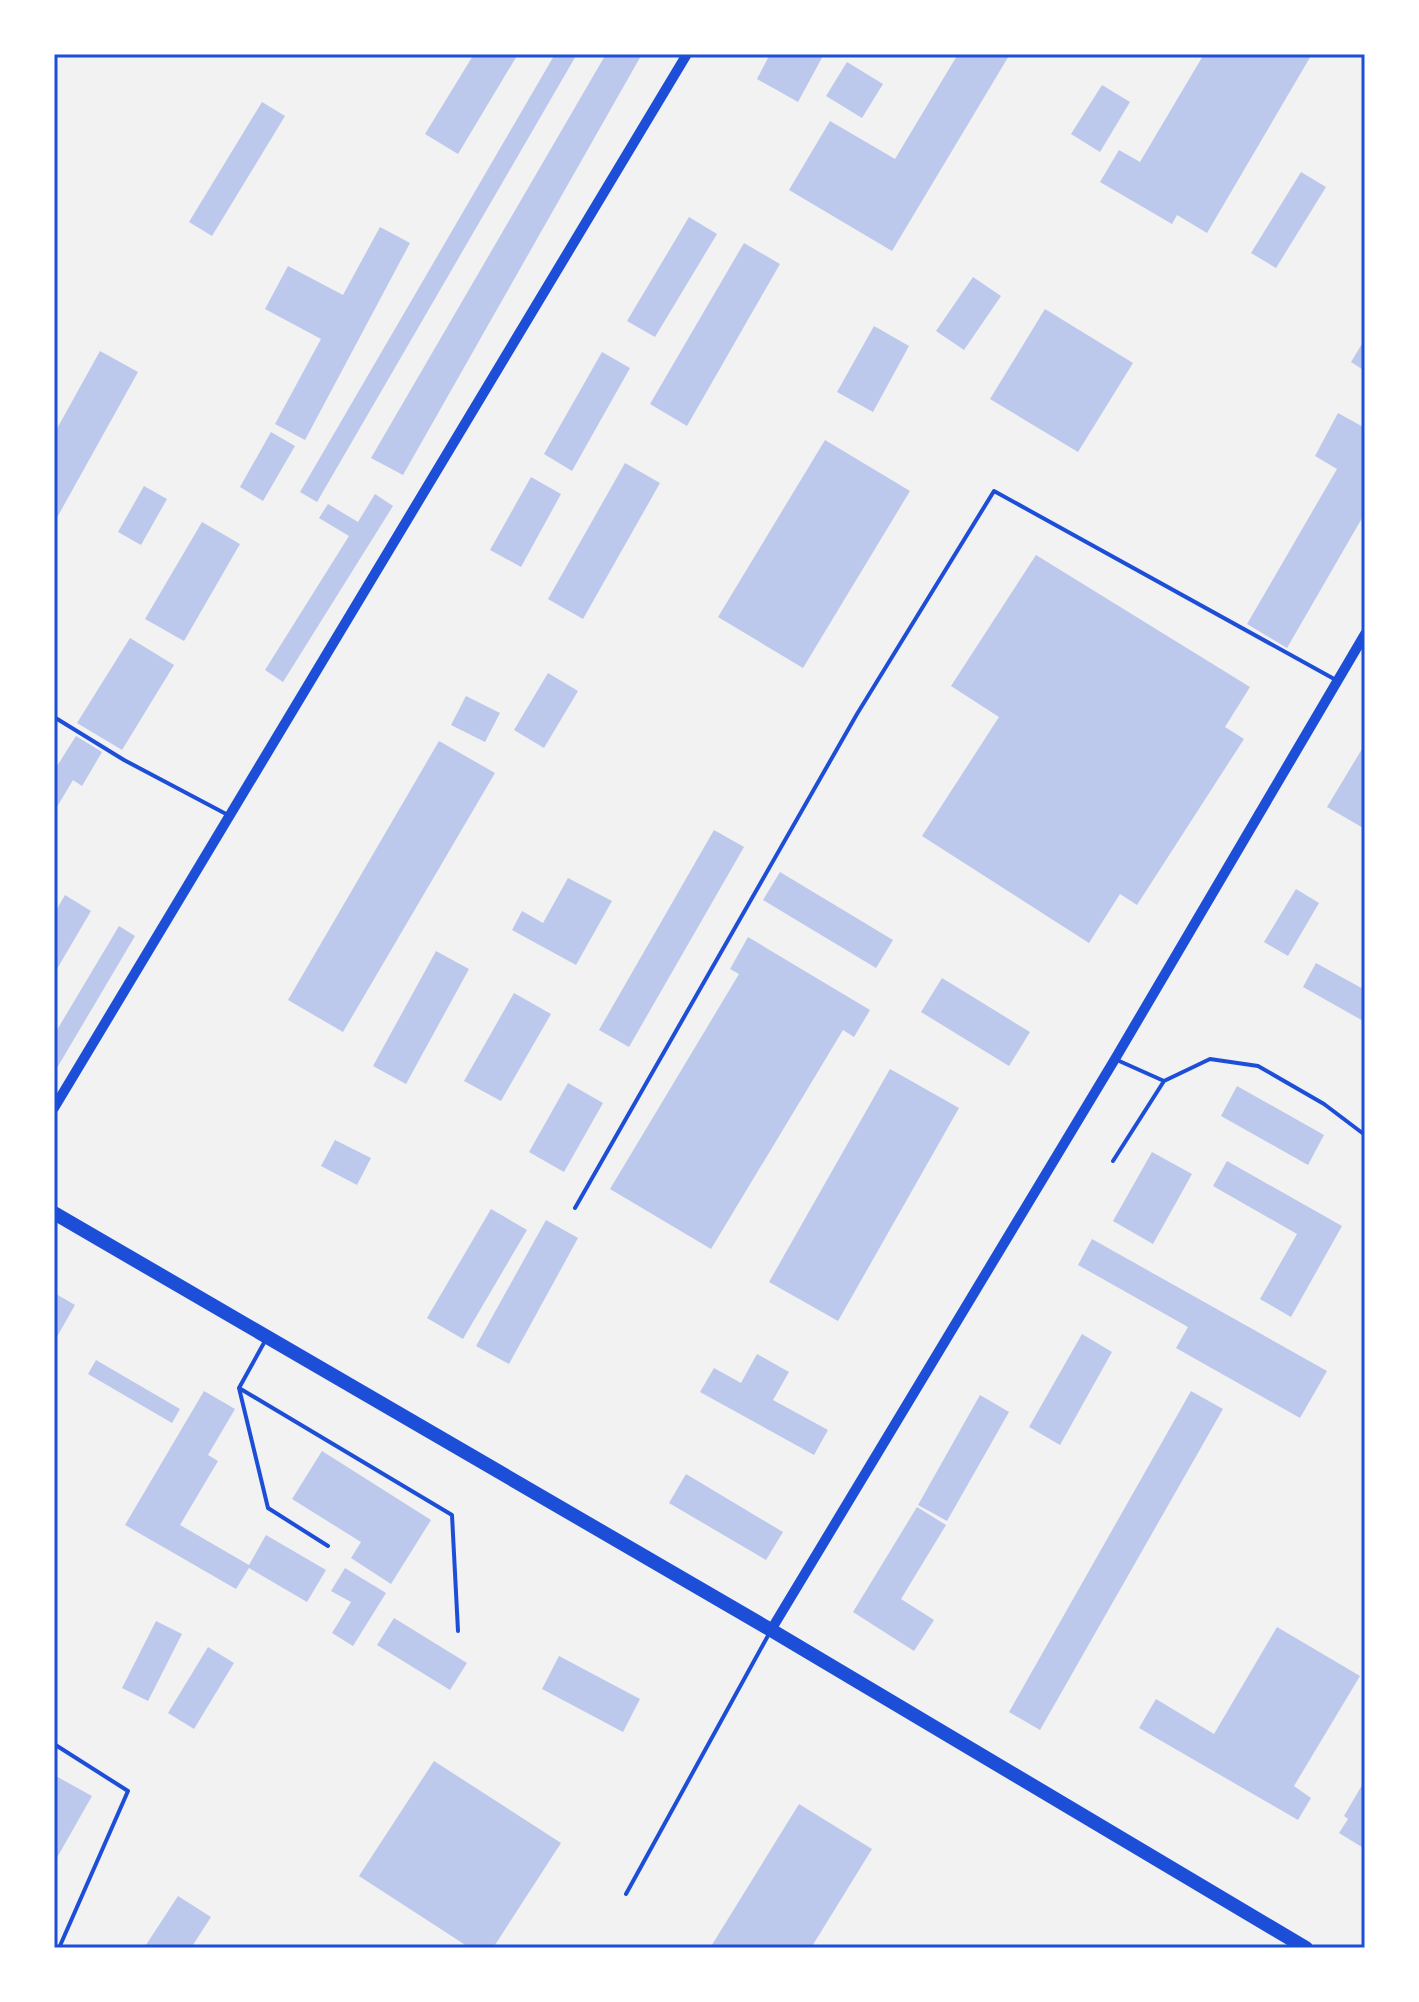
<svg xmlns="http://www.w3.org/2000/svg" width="1419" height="2002" viewBox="0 0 1419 2002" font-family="'Alegreya Sans',sans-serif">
  <rect width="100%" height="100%" fill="#f2f2f2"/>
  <path fill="#bdc9ec" d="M474,54H518L458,154L425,134Z
    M555,54H577L317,502L300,492Z
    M606,54H642L403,475L371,458Z
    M770,54H824L798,102L757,79Z
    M958,54H1010L892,251L789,190L830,121L895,159Z
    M1204,54H1312L1207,233L1177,215L1172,224L1100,182L1119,150L1140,162Z
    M847,62L883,84L862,118L826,96Z
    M1102,85L1130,102L1100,152L1071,134Z
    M262,102L285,116L212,236L189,222Z
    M1301,172L1326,187L1276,268L1251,253Z
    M689,217L717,234L655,337L627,321Z
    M380,227L410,243L305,440L275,424L321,339L265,309L288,266L343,295Z
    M744,243L780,264L687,426L650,404Z
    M973,277L1001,296L964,350L936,331Z
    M1045,309L1133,363L1078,452L990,399Z
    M874,326L909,346L873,412L837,392Z
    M1365,339V371L1351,362Z
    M100,351L138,372L54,523V434Z
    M602,352L630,368L572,471L544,454Z
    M1338,413L1365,428V513L1287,648L1247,624L1337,469L1315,456Z
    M271,432L295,446L263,501L240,487Z
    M825,440L910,491L803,668L718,617Z
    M625,463L660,483L583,619L548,599Z
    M531,477L561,494L521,567L490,550Z
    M144,486L167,499L141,545L118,532Z
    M375,494L393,506L283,682L265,670L349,536L319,518L328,504L358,522Z
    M202,522L240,544L184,641L145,619Z
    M1036,555L1250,687L1225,727L1244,739L1137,905L1120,894L1089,943L922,836L999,717L951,686Z
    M130,638L174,665L122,750L77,723Z
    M548,673L578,691L544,748L514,730Z
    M466,696L500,713L485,742L451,725Z
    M76,736L102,752L82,786L73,780L54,812V764L57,766Z
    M439,741L495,773L343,1032L288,1000Z
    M1365,744V829L1327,807Z
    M714,830L744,847L629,1047L599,1030Z
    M780,872L893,940L876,968L763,900Z
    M568,878L612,901L576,965L512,930L522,911L543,923Z
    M1296,889L1319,903L1288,956L1264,942Z
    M65,895L91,911L54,974V914Z
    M119,926L135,936L54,1073V1035Z
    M748,937L870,1010L854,1037L843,1030L711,1249L610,1189L739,974L730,969Z
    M436,951L469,969L406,1084L373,1066Z
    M1316,963L1365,990V1022L1303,987Z
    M942,978L1030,1032L1009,1066L921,1012Z
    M514,993L551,1014L501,1101L464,1081Z
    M890,1069L959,1108L838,1321L769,1282Z
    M568,1083L603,1103L564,1172L529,1152Z
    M1237,1086L1324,1135L1308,1165L1221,1116Z
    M335,1140L371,1158L357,1185L321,1166Z
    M1152,1152L1192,1174L1153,1244L1113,1221Z
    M1227,1161L1342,1226L1291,1317L1260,1299L1297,1234L1213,1186Z
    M491,1209L527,1230L463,1339L427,1318Z
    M546,1220L578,1238L509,1364L476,1346Z
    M1092,1239L1327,1371L1300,1418L1176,1348L1188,1327L1078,1265Z
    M56,1294L75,1305L54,1342V1298Z
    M1082,1334L1112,1352L1060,1445L1029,1427Z
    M757,1354L789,1372L773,1400L828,1430L814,1455L700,1392L714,1368L741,1383Z
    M96,1360L180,1409L172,1423L88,1374Z
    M204,1391L235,1409L208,1455L218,1461L180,1525L249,1565L266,1535L326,1570L307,1602L249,1568L236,1589L125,1525Z
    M1191,1391L1223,1409L1040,1730L1009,1712Z
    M980,1395L1009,1412L947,1521L918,1505Z
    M322,1451L431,1520L391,1584L351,1558L361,1542L292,1499Z
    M686,1474L783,1532L766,1560L669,1503Z
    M917,1507L946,1525L901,1599L934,1620L914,1651L853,1612Z
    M345,1568L386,1593L353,1646L332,1633L351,1602L331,1591Z
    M394,1618L467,1663L450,1690L377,1645Z
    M156,1621L182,1634L148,1701L122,1688Z
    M1277,1627L1360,1676L1294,1786L1311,1798L1298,1820L1139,1728L1156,1699L1214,1734Z
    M208,1647L234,1663L194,1729L168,1713Z
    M559,1656L640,1699L623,1732L542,1689Z
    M434,1761L561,1843L493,1948H470L359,1876Z
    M54,1775L92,1796L54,1863Z
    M1365,1780V1849L1339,1833L1348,1819L1344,1816Z
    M799,1804L872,1849L811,1948H710Z
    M178,1896L211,1917L191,1948H144Z"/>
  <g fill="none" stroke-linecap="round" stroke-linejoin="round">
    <path stroke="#1d4ed8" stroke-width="4" d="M54,717L124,760L228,815
      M1117,1060L1164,1081
      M1113,1161L1164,1081L1210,1059L1258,1066L1324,1104L1365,1135
      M575,1208L857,714L994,491L1336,680
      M265,1341L239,1388L268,1508L328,1546
      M239,1388L452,1515L458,1631
      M54,1744L128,1791L59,1948
      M626,1894L770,1632"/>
    <path stroke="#1d4ed8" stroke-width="10" d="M54,1108L687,54
      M771,1630L1115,1059L1365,634"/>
    <path stroke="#1d4ed8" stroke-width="14" d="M54,1213L771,1630L1306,1948"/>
  </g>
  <rect width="1419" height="2002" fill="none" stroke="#ffffff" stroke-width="112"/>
  <rect x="56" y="56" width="1307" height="1890" fill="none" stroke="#1d4ed8" stroke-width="3"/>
</svg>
